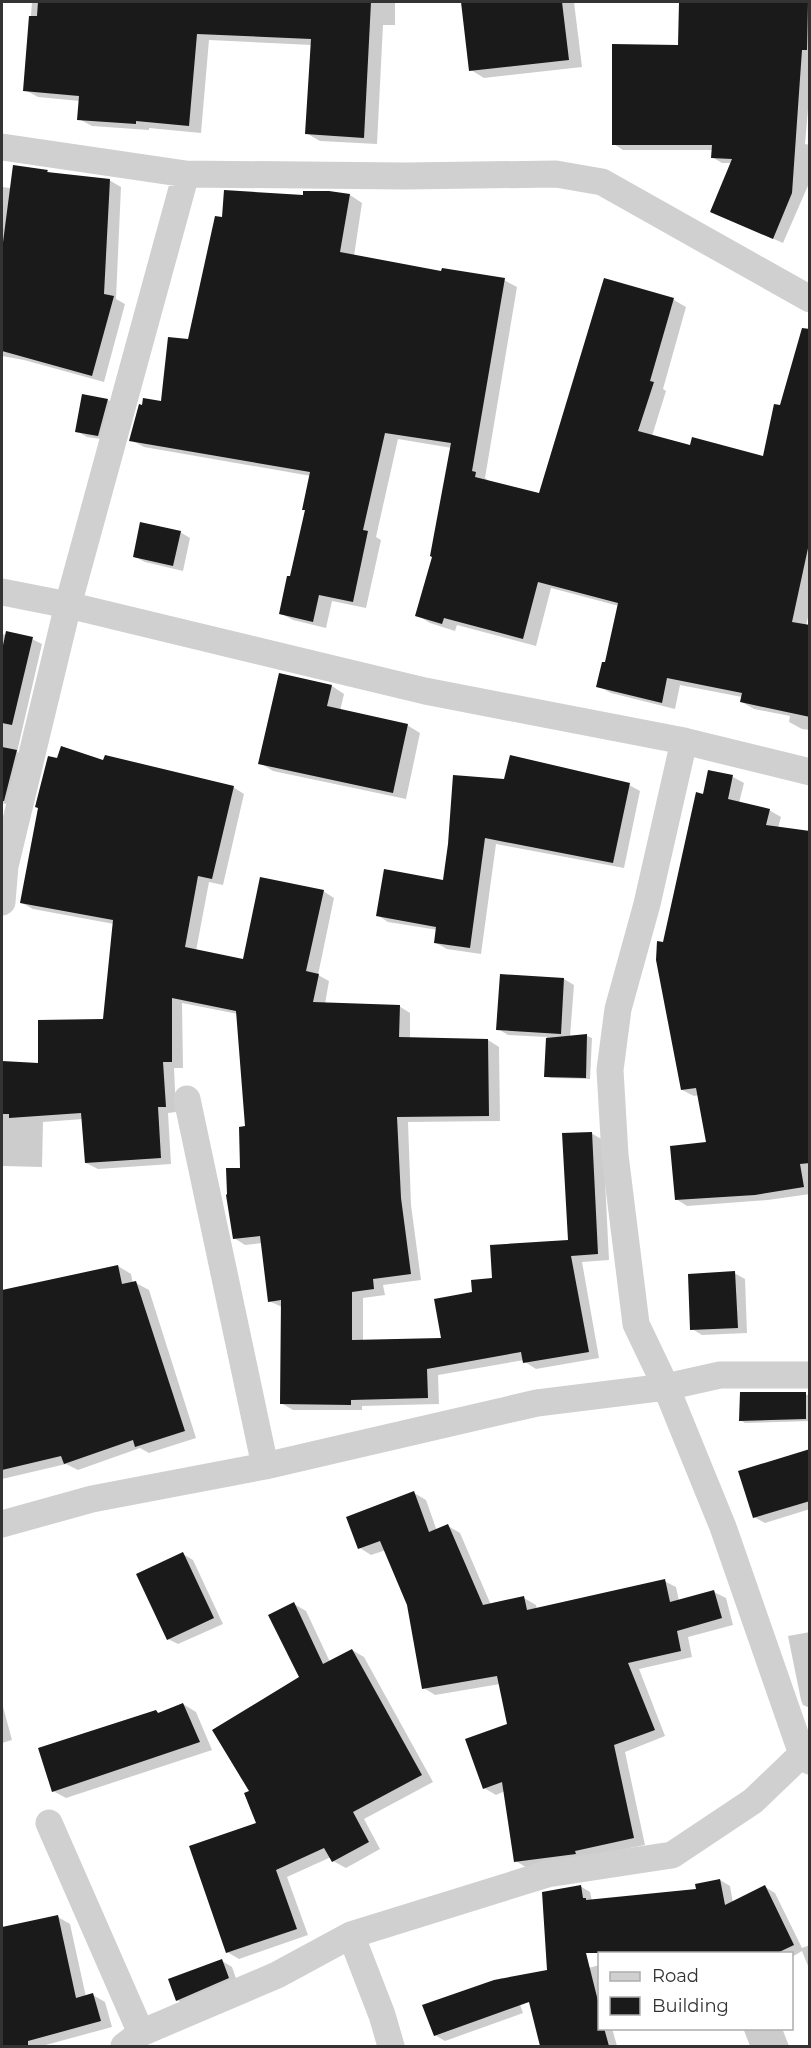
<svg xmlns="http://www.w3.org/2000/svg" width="811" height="2048" viewBox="0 0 811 2048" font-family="Montserrat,sans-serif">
  <rect width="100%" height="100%" fill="#fff"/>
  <path fill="#0003" d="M32,2H395V25H383L377,144L320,141L306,133L312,45L209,40L201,133L149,128V130L92,126L79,119L80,101L38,97L25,90Z
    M463,2H574L582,67L484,78L471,70Z
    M681,2H810V86L805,144L810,145V181L783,243L712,212L732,163H722L712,157L713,150H623L614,144L679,47Z
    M47,171L52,174L109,180L121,187L116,299L125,304L104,382L24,360L2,356V187L11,188Z
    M350,195L362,203L354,256L443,273L504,280L517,287L485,478L489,481L540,495L605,280L674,300L686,307L663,389L666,391L652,436L691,447L764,458L781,407L810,364V608L806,626L810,627V730L802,729L789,722L790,716L754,709L742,702V697L680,685L675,709L611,693L598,686L606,664L619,606L551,588L536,646L457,625L455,631L430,623L417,615L434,557L452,448L398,439L376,537L381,540L366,608L332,601L326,628L293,620L280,613L292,578L307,511L311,476L144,447L131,440L162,403L189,341L224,219L304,196Z
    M108,400L118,406L108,440L87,437L77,431Z
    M180,532L190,538L183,571L145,562L135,557Z
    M2,634L32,639L42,644L17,752L26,757L14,806L2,803Z
    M280,675L332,686L344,694L340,711L407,725L420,733L406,799L273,771L260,763Z
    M104,762L233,787L244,794L223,885L209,882L196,951L245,960L323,891L334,898L318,975L329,981L325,1004L399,1006L410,1013V1039L488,1040L499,1047L500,1121L408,1122L411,1205L421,1280L383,1285L385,1295L363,1298V1341L443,1339L474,1293L494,1279L570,1241L591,1133L603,1140L609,1260L582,1262L599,1358L536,1369L525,1362L524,1360L438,1375L439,1404L362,1406V1410H293L281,1403L282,1307L269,1301L262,1243L245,1245L234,1238L246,1128L238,1014L182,1003L183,1068H174L176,1112L168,1113L171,1164L98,1169L86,1163L83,1119L43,1122L42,1167L2,1166V1062L39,1064L104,1021L114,924L33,909L22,903Z
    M733,777L744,783L739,803L769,810L781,817L778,828L810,1157V1194L768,1200L687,1206L676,1199L708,1143L699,1095L694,1096L682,1090L664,943L704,795Z
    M506,780L629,785L640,791L624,868L496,844L481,954L447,949L436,943L438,930L388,922L377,915L444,882Z
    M502,975L564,979L574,985L570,1037L587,1036L592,1038L590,1079L551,1078L546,1076L547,1037L508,1035L498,1029Z
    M118,1266L131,1274L133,1284L136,1283L149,1290L196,1438L149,1453L140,1448L78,1470L66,1464L2,1479V1292Z
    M734,1273L745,1279L747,1333L702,1335L692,1329Z
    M805,1394L810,1396V1421L745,1423L740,1420Z
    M810,1451V1509L765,1523L754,1517Z
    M414,1493L426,1500L437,1531L448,1526L460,1533L491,1605L524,1598L536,1605L537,1610L664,1581L676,1587L679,1601L714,1592L726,1598L733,1625L688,1637L692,1657L639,1669L665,1736L625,1752L645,1845L527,1868L516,1861L505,1791L496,1795L484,1788L508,1725L500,1684L435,1695L424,1688L409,1605L386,1550L371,1555L360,1548Z
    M183,1554L193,1560L223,1624L178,1644L168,1639Z
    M294,1604L306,1611L330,1662L352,1650L364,1657L433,1782L364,1819L380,1849L346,1868L333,1861L331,1857L287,1877L308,1935L239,1959L227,1952L258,1824L251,1792L301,1678Z
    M810,1632V1708L803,1705L801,1700L788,1636Z
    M2,1703L12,1740L2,1743Z
    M183,1704L196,1712L212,1750L66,1798L53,1791L156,1711L160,1714Z
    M720,1880L730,1886L733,1903L765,1887L775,1893L802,1948L810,1945V1971L802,1951L792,1957V1954H648L700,1940L556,1935L580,1886L590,1892L592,1901L698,1890Z
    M58,1917L70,1924L86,1997L93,1995L105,2002L112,2027L42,2046H2V1929Z
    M222,1961L232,1967L238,1984L187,2006L177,2000Z
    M600,1965V2028H612L617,2046H554L549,1978Z
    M502,1978L513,1984L523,2013L445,2041L435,2035L424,2006Z
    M743,2028H782L789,2046H750Z"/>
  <path fill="#1a1a1a" d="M38,2H371L364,138L305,134L311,39L197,34L189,126L136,121V124L77,120L79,96L23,91L29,16H37Z
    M461,2H562L569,60L469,71Z
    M679,2H808L807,50H802L792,193L773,239L710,212L732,159L711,158L712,145H612V44L678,45Z
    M13,165L48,170L47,172L110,179L104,294L114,296L92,376L2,351V250Z
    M224,190L303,195V191H329L350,194L340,252L441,271L442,268L505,278L472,471L476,472L475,477L539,493L604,278L674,298L650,381L654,382L638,431L690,445L692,437L763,456L774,404L780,405L802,328L810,329V539L792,622L810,625V717L740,702L742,693L667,678L662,703L596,687L602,662H605L618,603L538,582L523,639L444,618L442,624L415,616L432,557L430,556L451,443L385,433L363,530L368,531L353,602L319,595L313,622L279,614L287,576H290L305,510H302L310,472L129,441L139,404L142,405L143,398L161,401L168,337L188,339L215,216L222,217Z
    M82,394L108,399L98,436L75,432Z
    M140,522L181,531L173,566L133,557Z
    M6,631L33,637L12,725L2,723V650Z
    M279,673L332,685L327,706L408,724L393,793L258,764Z
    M61,746L103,760L105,755L234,786L212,879L198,876L185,947L243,959L260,877L324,890L306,971L319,974L313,1002L400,1005L399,1037L488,1039L489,1116L397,1117L401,1198L411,1274L373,1279L374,1289L352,1292V1340L441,1338L434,1299L472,1292L471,1280L492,1278L490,1245L568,1240L562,1133L592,1132L598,1254L571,1256L589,1352L523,1363L521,1352L427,1369L428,1398L351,1400V1405L280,1404L281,1300L268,1302L260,1236L233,1239L226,1195L227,1194L226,1168H240L239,1127L245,1126L236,1011L172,998V1062H163L166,1107H158L161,1158L85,1163L81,1113L9,1118V1114H2V1061L38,1063V1020L103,1019L113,920L20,903L38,808L35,807L48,756L57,758Z
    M2,747L17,750L4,801H2Z
    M510,755L630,783L613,863L485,838L470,948L434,943L436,927L376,916L384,869L443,880L448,844L453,775L504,779Z
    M708,770L733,775L728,799L770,809L766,825L810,831V1163L800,1164L804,1187L755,1195L675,1200L670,1146L706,1142L696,1088L681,1090L656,960L657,941L663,942L696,792L703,794Z
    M500,974L564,978L561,1034L496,1030Z
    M587,1034L586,1078L544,1077L546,1038Z
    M118,1265L122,1284L136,1281L185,1431L135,1447L133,1440L64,1464L61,1456L2,1470V1290Z
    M735,1271L738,1328L690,1330L688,1274Z
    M740,1392H806V1419L739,1421Z
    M810,1449V1501L753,1518L738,1471Z
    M414,1491L429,1532L448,1524L483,1605L524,1596L527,1610L665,1579L670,1602L714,1590L722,1618L677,1631L681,1651L628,1663L655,1730L614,1745L634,1838L575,1851L576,1854L514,1862L502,1782L483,1789L465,1739L507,1724L497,1676L422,1689L407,1605L380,1541L358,1549L346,1517Z
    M183,1552L214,1618L167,1640L136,1574Z
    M294,1602L323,1664L352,1649L422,1775L353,1812L369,1842L332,1862L324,1848L276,1870L297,1929L226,1953L189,1846L256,1823L244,1793L249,1791L212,1730L299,1677L268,1615Z
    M183,1703L200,1742L52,1792L38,1748L156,1710L158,1713Z
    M720,1879L725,1905L765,1885L794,1945L777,1953H586L600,2009V2028H604L609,2046H540L529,2002L434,2036L422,2005L494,1980L547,1970L542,1892L581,1885L583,1898H586V1900L696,1889L695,1884Z
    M58,1915L76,1998L93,1993L101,2021L28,2041V2046H2V1927Z
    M222,1959L229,1978L176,2001L168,1979Z"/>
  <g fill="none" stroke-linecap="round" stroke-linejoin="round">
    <path stroke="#d0d0d0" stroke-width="27" d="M2,147L186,174L406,176L556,174L602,182L810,299
      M2,592L68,605L425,691L684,741L810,772
      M684,741L647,904L618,1009L610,1070L615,1155L636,1324L666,1387L723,1527L802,1754L810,1761
      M2,902L5,866L68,605L186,174
      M187,1099L265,1466
      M2,1524L92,1499L265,1466L537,1403L666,1387L720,1375H810
      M49,1823L141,2033
      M351,1935L382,2015L391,2046
      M124,2046L141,2033L277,1975L351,1935L547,1874L672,1855L753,1801L802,1754"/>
  </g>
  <rect width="811" height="2048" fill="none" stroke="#333333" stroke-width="6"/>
  <rect x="598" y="1952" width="195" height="78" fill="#ffffff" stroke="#adadad" stroke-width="1.5"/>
  <rect x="610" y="1972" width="30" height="9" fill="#d0d0d0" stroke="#adadad" stroke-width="1.5"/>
  <text x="652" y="1982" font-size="18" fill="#333333">Road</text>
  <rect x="610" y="1997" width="30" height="18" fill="#1a1a1a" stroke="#adadad" stroke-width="1.5"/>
  <text x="652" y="2012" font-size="18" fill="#333333">Building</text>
</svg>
